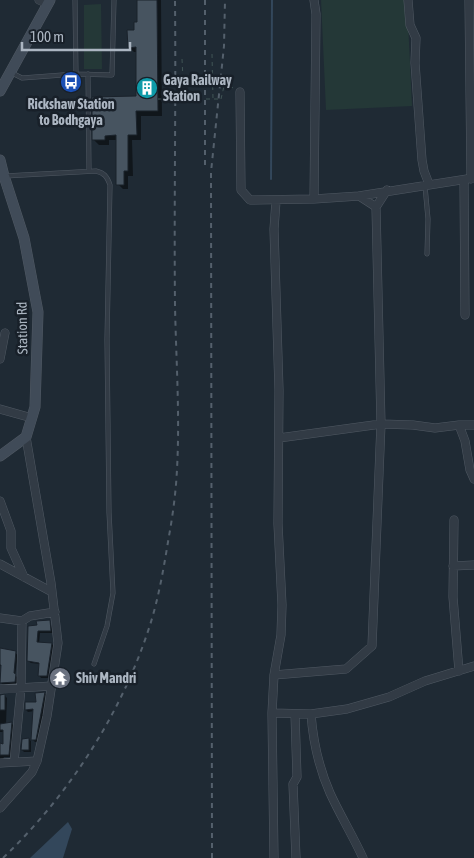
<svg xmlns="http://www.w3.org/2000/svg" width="474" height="858" viewBox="0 0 474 858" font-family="'Asap Condensed',sans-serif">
  <rect width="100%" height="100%" fill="#1f2a34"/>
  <path fill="#243837" d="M321,0H407L412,106L326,110Z
    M101,4L102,69H84V5Z"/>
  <path fill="#33475b" d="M68,822L72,829L63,858H30Z"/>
  <path fill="#0007" d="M138,0H161L162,116H141V140H132L133,176H128V189H123L118,184L117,140H109V145H99L94,140L138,97L137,52H134L129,47L139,23Z
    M49,622L51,624L53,633H40L39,644H52L54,646L49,678H41L39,675L40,664L31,663L28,661L38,626Z
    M0,650L15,653L18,655L15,675L17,677V684L3,685L1,683L3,666H0Z
    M60,674L65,676V683L61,684L59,681Z
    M44,693L47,695L38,742H35L33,740L35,711L28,712L26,710L37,703Z
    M0,695L5,696L7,698L6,724H12L14,726L11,757H4L3,759L0,761V745H4V732H0Z
    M29,739L31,741V752H24L22,750Z"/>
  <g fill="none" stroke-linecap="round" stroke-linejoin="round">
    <path stroke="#33475b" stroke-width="2" d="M271,179L272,0"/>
  </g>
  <path fill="#475460" stroke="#1a222b" d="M137,0H157L158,111H136L137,135H128V171H124V185H116V135L105,136V140H92V97L136,96V47L128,48L127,30H134V22H137Z
    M50,620L51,631H38L37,642L52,643L47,676H38L39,663L27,661L28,626L37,625L36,621Z
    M0,648L16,651L14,673L16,674L15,682L0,683L1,665H0Z
    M45,692L36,740H31L33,709L25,710V702H36L35,693Z
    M5,694V710H0V695Z
    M12,722L9,755H0V743L3,744V730H0V724Z
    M29,738V750H21L22,739Z"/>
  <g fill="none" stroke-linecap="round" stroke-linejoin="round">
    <g stroke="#505963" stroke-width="5">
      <path id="lane" d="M75,0L76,74
        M12,73L22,78L76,74L112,75L114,0
        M88,74L89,171
        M5,176L96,171C104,173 107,176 110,185L107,340L109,512L113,593L107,626L94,664
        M425,186L428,219L427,254"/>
    </g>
    <g stroke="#505963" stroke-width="9">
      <path id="street" d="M39,0L48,4
        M408,0L410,25L416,38L415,63L422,160L424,171L429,184
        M469,0L471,179
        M240,92L241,190L250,200L314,199L359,196L376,207
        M464,180L465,315
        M359,196L467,179
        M314,199L316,14L314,0
        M276,201L274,229L279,390L278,524L282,605L281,635L274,675L272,713L311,714L347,709L389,697L425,681L474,666
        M0,359L5,333
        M0,409L32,418
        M459,425H474
        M279,438L381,424L413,425L435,428L459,425L465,441L470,470L474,479
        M0,501L11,531V548L24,577
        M454,520L453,597L459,671
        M0,564L52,592
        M453,566L474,565
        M0,618L22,621L21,688L14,762
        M22,621L30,616L55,612
        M274,675L346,669L372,646L381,424L376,207L387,190
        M0,689L52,686
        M272,713L274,858
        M295,714L297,777L293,784L296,858
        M311,714C313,741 319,768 330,793C340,815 353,836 363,858
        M0,763L37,761
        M0,808L32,772L37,761L47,716L58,643L51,583L26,437"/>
    </g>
    <g stroke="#505963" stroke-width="11">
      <path id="secondary" d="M0,91L50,0
        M0,160L4,176L24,238L38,312L35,407L26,437L0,456"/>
    </g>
    <path stroke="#405455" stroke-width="1" stroke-dasharray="4 4" stroke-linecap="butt" d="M212,54L213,99
      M182,59L184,99
      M221,99L225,82L233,88"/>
    <use href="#lane" stroke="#323b45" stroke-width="4"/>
    <use href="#street" stroke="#323b45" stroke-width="8"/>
    <use href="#secondary" stroke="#404b58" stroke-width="10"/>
    <path stroke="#54606c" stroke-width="2" stroke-dasharray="5 5" stroke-linecap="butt" d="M205,0V165
      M3,858C69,795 122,713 150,625C159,597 164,566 169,536C173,514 176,491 177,469C180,414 176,359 175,305C174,203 176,102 175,0
      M212,858L211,172L224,46L225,0"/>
    <path stroke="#405455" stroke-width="1" stroke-dasharray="4 4" stroke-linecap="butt" d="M158,99H221"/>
  </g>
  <defs>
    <g id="bus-disc" transform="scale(1.125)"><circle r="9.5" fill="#1a4fb4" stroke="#182029"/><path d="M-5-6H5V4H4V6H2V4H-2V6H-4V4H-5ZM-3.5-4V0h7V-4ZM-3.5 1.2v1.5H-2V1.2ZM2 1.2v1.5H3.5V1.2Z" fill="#fff"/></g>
    <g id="building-disc" transform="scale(1.125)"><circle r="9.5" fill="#0f9aa8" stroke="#182029"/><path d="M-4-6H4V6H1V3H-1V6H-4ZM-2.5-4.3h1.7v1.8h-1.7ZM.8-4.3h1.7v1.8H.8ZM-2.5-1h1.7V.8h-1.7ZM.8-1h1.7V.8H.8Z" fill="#fff"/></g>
    <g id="temple-disc" transform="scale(1.125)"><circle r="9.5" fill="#6b7280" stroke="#182029"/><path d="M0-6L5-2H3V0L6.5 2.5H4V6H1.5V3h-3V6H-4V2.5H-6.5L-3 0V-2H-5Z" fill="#fff"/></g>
  </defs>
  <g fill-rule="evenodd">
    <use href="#bus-disc" x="71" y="82"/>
    <use href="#building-disc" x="147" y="88"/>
    <use href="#temple-disc" x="60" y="678"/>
  </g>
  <g text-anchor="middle" stroke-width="5" stroke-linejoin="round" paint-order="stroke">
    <g font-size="14" font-weight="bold" fill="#acb6c2" stroke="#182029" text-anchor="start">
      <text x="163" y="85">Gaya Railway<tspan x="163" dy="16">Station</tspan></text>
      <text x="71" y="109" text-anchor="middle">Rickshaw Station<tspan x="71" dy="16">to Bodhgaya</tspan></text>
      <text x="76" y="683">Shiv Mandri</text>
    </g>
    <g font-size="14" fill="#acb6c2" stroke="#182029">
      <text transform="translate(22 328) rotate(-91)" y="5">Station Rd</text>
    </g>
  </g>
  <path d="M22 42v8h108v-8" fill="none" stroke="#acb6c2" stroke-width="2.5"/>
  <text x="30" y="42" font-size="15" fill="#acb6c2" stroke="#182029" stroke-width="4" paint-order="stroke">100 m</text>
</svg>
